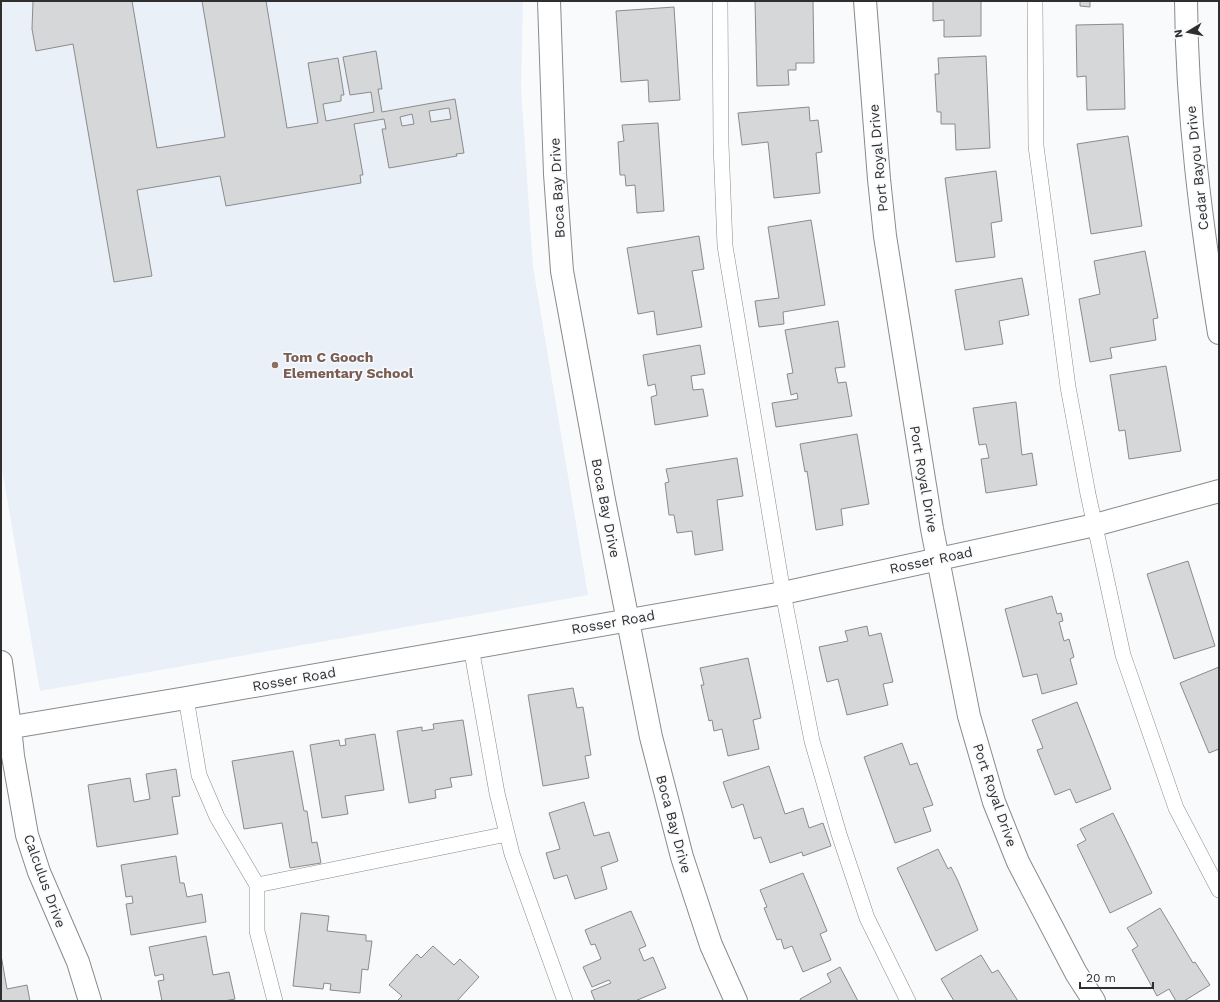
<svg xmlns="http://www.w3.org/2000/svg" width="1220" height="1002" viewBox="0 0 1220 1002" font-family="'Work Sans',sans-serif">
  <rect width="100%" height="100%" fill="#f9fafc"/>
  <path fill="#eaf0f8" d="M1,1H523L521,88L533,267L588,595L40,691L1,463Z"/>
  <path fill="#d5d7d8" stroke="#8a8b8c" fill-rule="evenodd" d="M33,1H132L157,148L225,137L202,1H266L287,128L318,123L308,63L338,58L344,95H341V101L323,104L326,121L374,112L371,92L350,95L343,57L376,51L382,89H378L382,112L455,99L464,153L456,154L457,156L389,168L382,129H386L384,119L354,124L363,175H360L361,183L226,206L220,176L137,190L152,276L114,282L73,44L36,51L32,29ZM449,108L451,119L431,122L429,111ZM412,114L414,124L402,126L400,117Z
    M755,1H813L814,63H796V70H788L789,85L757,86Z
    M933,1H981V36L944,37V20L933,21Z
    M1080,1H1090V7L1080,6Z
    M674,7L680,100L649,102L648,80L621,82L616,11Z
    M1123,24L1125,109L1087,110L1086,76L1077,77L1076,25Z
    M986,56L990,148L956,150L955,124H941V112H937L935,74H939L938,58Z
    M809,107L810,121L818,120L822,152L816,153L820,193L774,198L768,142L742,145L738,113Z
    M658,123L664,211L637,213L635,185L626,186L625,175H620L618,142L624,141L622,125Z
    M1128,136L1142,226L1091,234L1077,144Z
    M996,171L1002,221L991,223L995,257L956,262L945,178Z
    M811,220L825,305L783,312L784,324L759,327L755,301L779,298L768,227Z
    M699,236L704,269L692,271L702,327L657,335L654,311L638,314L627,248Z
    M1145,251L1158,318L1153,319L1156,340L1110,348L1112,358L1090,362L1079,299L1100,294L1094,261Z
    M1022,278L1029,315L999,321L1003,344L965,350L955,290Z
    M838,321L845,367L835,368L838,383L846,382L852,416L776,427L772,403L798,399L797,393L791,395L787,374L793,373L785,330Z
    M700,345L705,374L691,376L693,390L703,389L708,416L655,425L651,397L657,395L655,384L648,386L643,355Z
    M1166,366L1181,451L1129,459L1125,430L1119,431L1110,375Z
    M1016,402L1022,455L1032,453L1037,485L986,493L981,459L989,458L986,444L979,445L973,408Z
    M857,434L869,504L841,509L843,525L816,530L807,471L805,472L800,444Z
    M737,458L743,496L717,500L723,550L695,555L692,531L677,533L674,515H669L665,483L669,482L666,469Z
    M1188,561L1215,646L1174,659L1147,574Z
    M1052,596L1057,614L1061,613L1063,621L1059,622L1064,641L1069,639L1074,657L1070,659L1077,684L1042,694L1037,674L1023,677L1005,609Z
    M867,626L869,636L881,633L893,682L883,684L888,705L847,715L838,679L827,682L819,647L848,641L845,631Z
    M748,658L761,718L753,720L759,749L728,756L722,729L714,731L712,720L709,721L701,685H704L700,668Z
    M1219,667V749L1209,753L1180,683Z
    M573,688L577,708L583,707L591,755L585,756L589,778L543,786L528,695Z
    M1077,702L1111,789L1076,803L1070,789L1055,795L1037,750L1043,748L1032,720Z
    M463,720L472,775L450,778L452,787L435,790L436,798L409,803L397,731L422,727V731L434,729L433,724Z
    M375,734L384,790L345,796L348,814L322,818L310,745L339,740L340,746L346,745L345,739Z
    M902,743L910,765L917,763L933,805L923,808L931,831L895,843L864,757Z
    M293,751L304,811H307L312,843L317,842L321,863L290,868L282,823L244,829L232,761Z
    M769,766L785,814L803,808L809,828L823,823L831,846L803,856L802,852L770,863L761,837L754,839L743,804L732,808L723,782Z
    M176,769L180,796L172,797L178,834L97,847L88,785L130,778L134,802L150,799L146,774Z
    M584,802L594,836L609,832L618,861L601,867L607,889L575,899L567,875L554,879L546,853L560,849L549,813Z
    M1113,813L1152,893L1110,913L1077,845L1086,840L1080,829Z
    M938,849L948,869L951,867L958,881L978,930L936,951L897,868Z
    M176,856L180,883H184L187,897L202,894L206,922L131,935L126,904L133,903L132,896L126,897L121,865Z
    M803,873L827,931L820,934L831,960L803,972L792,946L784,949L781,939L777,940L764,908L767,907L760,890Z
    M1160,908L1193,963L1195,962L1210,985L1184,1001H1176L1169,989L1157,996L1132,950L1138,946L1127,928Z
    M631,911L646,946L639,949L644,961L653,957L666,988L635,1001H595L591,991L611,983L609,980L592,987L583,967L601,959L595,944L591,945L585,930Z
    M301,913L329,916L327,931L366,935V941H372L368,970L362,969L360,993L330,990L331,984L324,983L323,989L293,986Z
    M206,936L213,975L229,972L235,999L224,1001H162L158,981L164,980L163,974L155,976L149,947Z
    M433,946L454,965L460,959L479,977L457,1001H397L402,996L389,985L417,954L421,958Z
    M1,955L7,989L27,985L30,1001H1Z
    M981,955L992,973L998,970L1018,1001H954L941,979Z
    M840,967L858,1001H801L800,999L831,982L827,974Z"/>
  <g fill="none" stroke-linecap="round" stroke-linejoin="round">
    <g stroke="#888a8b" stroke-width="16">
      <path id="service" d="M720,1L721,144L725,246L783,593L812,741L839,834L867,918L908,1001
        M1035,1L1036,146L1068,387L1088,494L1123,655L1176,808L1219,890
        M471,647L497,793L512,854L565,1001
        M186,698L199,775L217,817L257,885
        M275,1001L257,931V885L507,834"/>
    </g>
    <g stroke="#888a8b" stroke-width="24">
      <path id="minor" d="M549,1L555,174L562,271L604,500L651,737L682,857L711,945L736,1001
        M865,1L879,179L885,236L932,529L969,716L994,802L1018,862L1076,973L1094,1001
        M1186,1C1187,113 1201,223 1219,333
        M1,662L10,727"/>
    </g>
    <g stroke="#888a8b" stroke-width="24">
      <path id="tertiary" d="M10,727L13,756L27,835L39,872L78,962L90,1001
        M1,729L186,698L783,593L1095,525L1219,491"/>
    </g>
    <use href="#service" stroke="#fff" stroke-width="15"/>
    <use href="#minor" stroke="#fff" stroke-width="22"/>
    <use href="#tertiary" stroke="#fff" stroke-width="22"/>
  </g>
  <circle fill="#8d6e63" stroke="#f9fafc" stroke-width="1.5" cx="275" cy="365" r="4"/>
  <g text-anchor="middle" stroke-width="3" stroke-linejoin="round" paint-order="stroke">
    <g font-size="14" fill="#2f2f30" stroke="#f9fafc">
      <text transform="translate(878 158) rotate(-95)" y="5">Port Royal Drive</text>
      <text transform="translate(1197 168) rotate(-96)" y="5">Cedar Bayou Drive</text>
      <text transform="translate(557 188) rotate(-93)" y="5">Boca Bay Drive</text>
      <text transform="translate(924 479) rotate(80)" y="5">Port Royal Drive</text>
      <text transform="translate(606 508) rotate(79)" y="5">Boca Bay Drive</text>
      <text transform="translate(931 560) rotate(-12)" y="5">Rosser Road</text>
      <text transform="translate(613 622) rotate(-10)" y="5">Rosser Road</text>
      <text transform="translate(294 679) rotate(-10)" y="5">Rosser Road</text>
      <text transform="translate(995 795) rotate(71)" y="5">Port Royal Drive</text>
      <text transform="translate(674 824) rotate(75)" y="5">Boca Bay Drive</text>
      <text transform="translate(45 881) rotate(70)" y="5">Calculus Drive</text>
    </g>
    <g font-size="14" font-weight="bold" fill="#785e54" stroke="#f9fafc" text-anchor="start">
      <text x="283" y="362">Tom C Gooch<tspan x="283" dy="16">Elementary School</tspan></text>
    </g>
  </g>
  <rect width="1220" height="1002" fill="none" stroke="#2f2f30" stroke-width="4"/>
  <g transform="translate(1188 32) rotate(260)" stroke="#f9fafc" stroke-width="3" paint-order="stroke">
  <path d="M0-3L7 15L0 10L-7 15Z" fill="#2f2f30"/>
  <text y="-6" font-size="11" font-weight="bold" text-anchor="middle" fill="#2f2f30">N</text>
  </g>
  <path d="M1080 982v6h73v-6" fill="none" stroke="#2f2f30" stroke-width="2"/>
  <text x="1086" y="982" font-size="12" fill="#2f2f30" stroke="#f9fafc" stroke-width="3" paint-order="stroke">20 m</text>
</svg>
